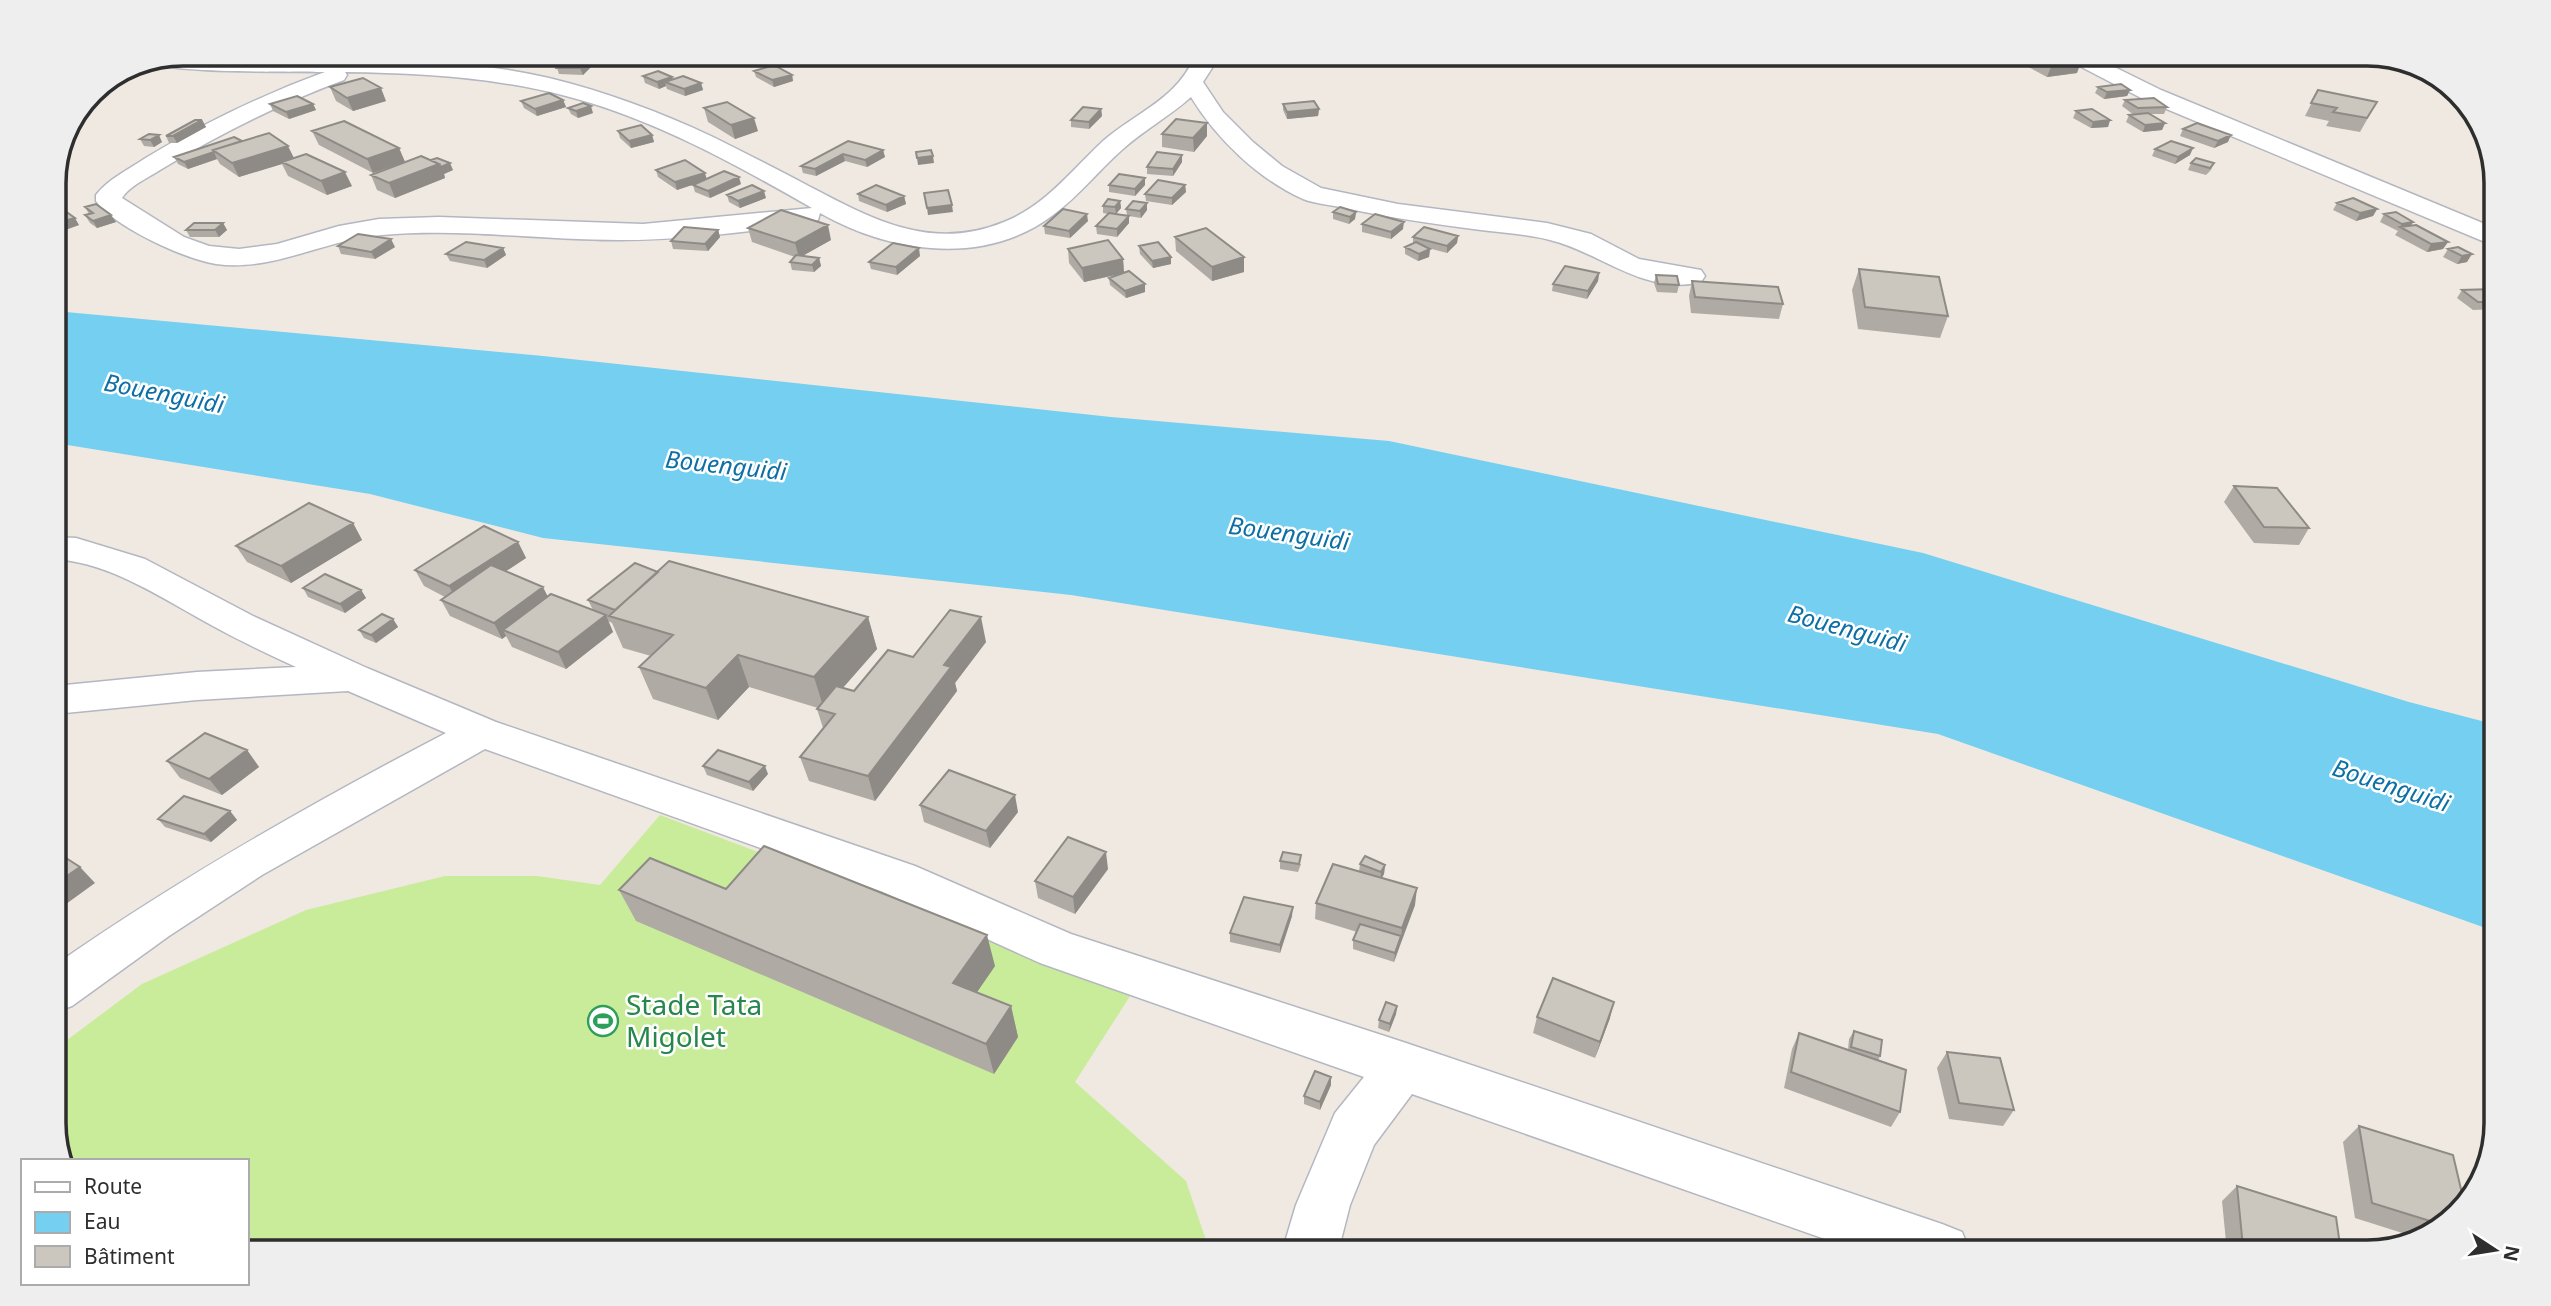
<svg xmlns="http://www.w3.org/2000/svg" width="2551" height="1306" viewBox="0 0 2551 1306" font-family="'Noto Sans',sans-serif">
  <rect width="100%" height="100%" fill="#efe9e1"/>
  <path fill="#c9ec9a" d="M660,815L1132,993L1075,1082L1186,1181L1210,1252H247V1161H65L55,1131V1049L142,984L306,910L445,876H537L600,885Z"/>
  <path fill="#75cff0" d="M55,311L543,356L1111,417L1389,441L1923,553L2409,702L2497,725V932L1938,734L1071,595L543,538L370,494L55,443Z"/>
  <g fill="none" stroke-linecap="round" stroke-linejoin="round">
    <g stroke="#b4b7c1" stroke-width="3">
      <path id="minor" d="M1195,54H1216L1212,68L1203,82L1223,112L1253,142L1282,166L1321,188L1398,204L1547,223L1591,234L1639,259L1701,270L1705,276L1701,282C1645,296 1600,252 1550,240C1528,234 1504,233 1481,230C1435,224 1390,218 1345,208C1332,205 1316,204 1303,199C1258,179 1216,138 1191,97C1170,116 1144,130 1123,149C1099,170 1079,196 1053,215C985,267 890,253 820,213L818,220L809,223C746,232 683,240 620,240C540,240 461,228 382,235C326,239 274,272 216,264C185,259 114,227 96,201V195C108,179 128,170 144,159C202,124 262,95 325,72C298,71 161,74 147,61L180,55C302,63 428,50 549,78C606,92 660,112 713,137C743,152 773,167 803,183C868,217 929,253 1004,222C1045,206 1072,170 1103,141C1135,113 1181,97 1195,54ZM345,72C419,73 494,77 566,96C652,118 735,164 812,208L643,224L439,217L379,219L339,226L277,244L239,249L209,246L184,237L122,198C129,186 148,178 160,170C219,134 279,104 344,80L347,75Z
        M55,537L76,538L145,559L253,616L367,668L496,722L915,866L1071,934L1403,1042L1942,1224L1962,1232L1970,1252H1862L1412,1094L1374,1145L1350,1205L1338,1252H1282L1296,1205L1335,1113L1364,1077L1040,963L883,892L485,749L262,875L169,936L72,1006L55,1012V965C180,878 310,804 446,733L348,691L197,700L55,714V686L197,672L296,667C268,654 240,641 213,626C163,599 112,563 55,559Z"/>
    </g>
    <g stroke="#b4b7c1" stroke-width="3">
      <path id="secondary" d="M2061,54H2088L2161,90L2497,229V247L2145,100L2064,58Z"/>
    </g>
    <use href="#minor" fill="#fff" fill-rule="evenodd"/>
    <use href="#secondary" fill="#fff" fill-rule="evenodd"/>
  </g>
  <path fill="#afaba4" d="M430,54H450L451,57L439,61L431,57Z
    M496,54H528L527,56L497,57Z
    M1265,54H1296V56L1287,65L1263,62V56Z
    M2024,54H2070L2077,73L2047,77L2021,63Z
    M589,61L591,67L583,75L559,74L557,68Z
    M754,71L792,75L793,81L774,87L756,77Z
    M643,76L672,77L673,79L701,83L703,90L685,96L667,89L666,86L659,89L645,83Z
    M330,87L386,101L353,111L336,101Z
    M2098,87L2130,90L2127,96L2104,99L2095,93Z
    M2318,90L2377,102L2360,132L2326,126L2329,121L2305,116Z
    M563,100L566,107L537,116L524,108L521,101Z
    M2125,100L2167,107L2164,114H2150L2165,123L2162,130L2143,132L2126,122L2129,115H2134L2122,106Z
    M270,104H313L316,110L289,119L273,111Z
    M1283,104L1319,109L1318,116L1287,119L1283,110Z
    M568,108L593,113L578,118L571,114Z
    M704,108L758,131L735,139L708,122Z
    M1101,109L1102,116L1089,129L1071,127V120Z
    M2076,111L2110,120L2108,127L2091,128L2073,118Z
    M202,120L206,127L177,143H169L166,136Z
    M2183,129L2228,142L2214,148L2180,136Z
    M312,131L399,148L405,162L373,173L319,145Z
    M618,131L652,135L654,142L631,148L620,138Z
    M149,134L162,142L154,147L144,146L140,139Z
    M1162,134L1207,136L1194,152L1162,147Z
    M242,141L294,158L352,186L327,195L288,176L282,164L239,177L220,164L217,159L188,169L178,164L174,157Z
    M848,141L883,150L885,157L867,167L845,161L816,176L803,173L801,166Z
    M2155,149L2190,155L2175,164L2152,156Z
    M1182,162L1173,176L1147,174V167Z
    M2191,163H2214L2211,170L2206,175L2188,170Z
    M453,170L444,174L445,178L395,198L377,190L371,175Z
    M656,170L706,179L741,184L710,198L695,192L693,185L701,182L677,190L658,177Z
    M1109,185H1145L1135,196L1109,192Z
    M1185,185L1186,192L1172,205L1146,201L1145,194Z
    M858,194L904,196L906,204L887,212L859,201Z
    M727,195L766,198L740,208L729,202Z
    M1120,201L1121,208L1116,214L1127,215L1126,209L1147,210L1141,218L1129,216V223L1117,237L1097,234L1096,226L1108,214L1103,213V206Z
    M2337,203L2377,209L2373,216L2356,221L2333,210Z
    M85,207L111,215L116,222L97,228L90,223L85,215L89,214Z
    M1333,212H1356L1355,219L1349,224L1333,219Z
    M2384,214L2413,222L2411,226L2448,242L2443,249L2427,252L2395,235L2398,231L2380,222Z
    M55,218L79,225L65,230L58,225Z
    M1088,221L1070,238L1045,234L1044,226Z
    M223,223L227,230L219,237H190L186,230Z
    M1362,224L1403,229L1391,239L1362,232Z
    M748,228L831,240L802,256L819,258L821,266L814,272L792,270L790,262L795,257L752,242Z
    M718,230L720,237L708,251L673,249L671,241Z
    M1458,236L1457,243L1447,253L1428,248L1430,249L1429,257L1418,261L1405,254V247L1413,244V237Z
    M1175,237L1244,257V272L1212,281L1176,251Z
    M338,246L395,247L375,259L341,254Z
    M1139,246L1171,257V264L1153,268L1140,254Z
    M2458,247L2467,262L2457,264L2443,257L2448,249Z
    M503,248L506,255L487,268L450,261L446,254Z
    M1068,249L1123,259L1124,273L1145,292L1126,298L1110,285L1109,278L1120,274L1084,282L1069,263Z
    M920,256L897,275L871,269L869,262Z
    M1859,269L1948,316L1940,338L1858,329L1852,290Z
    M1599,273L1598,281L1587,299L1552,291L1553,284Z
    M1656,275L1679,285L1677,293L1657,292L1654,283Z
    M1692,281L1783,304L1779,319L1691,313L1689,296Z
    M2462,290L2497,291V309L2473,310L2457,298Z
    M2234,486L2309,528L2299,545L2254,543L2224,502Z
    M353,523L362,540L291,583L247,562L236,546Z
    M518,542L526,558L506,571L548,596L593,610L588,600L658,572L868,617L877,649L843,688L854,691L913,657L986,642L955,683L957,691L875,801L809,781L800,757L823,728L817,709L818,708L749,687L718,720L653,699L639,667L651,656L623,648L612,623L608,621L613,632L566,669L512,647L506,636L502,639L450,616L441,600L445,597L424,586L415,570Z
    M303,588L361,590L366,598L345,613L308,597Z
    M393,619L398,627L376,643L364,638L359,630Z
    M247,750L259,767L222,795L180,778L167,761Z
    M703,766L768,774L753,791L707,775Z
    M920,805L1018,812L990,848L924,822Z
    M230,811L237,820L211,842L165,827L158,819Z
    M1280,861L1301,864L1298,872L1280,869Z
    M1360,864L1385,865L1384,874L1382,878L1415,905L1394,962L1353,949V940L1357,932L1315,919L1316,903L1359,871Z
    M1108,869L1075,914L1038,898L1035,881Z
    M619,890L995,966L977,992L1011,1006L1018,1037L994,1074L636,921Z
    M1292,916L1280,953L1230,942V933Z
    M1397,1006L1396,1014L1389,1032L1378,1028L1379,1020Z
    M1537,1017L1610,1018L1595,1058L1533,1033Z
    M1854,1031L1880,1056L1878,1061L1900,1112L1891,1127L1784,1088L1792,1049L1799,1033L1848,1050L1849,1039Z
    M1947,1052L2014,1110L2003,1126L1949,1119L1937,1068Z
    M1331,1077V1085L1320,1110L1304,1104V1096Z
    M2359,1126L2464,1202L2439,1230L2415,1237L2355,1218L2343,1142Z
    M2237,1186L2341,1252H2227L2222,1201Z"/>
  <path fill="#8e8b86" d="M437,54H450L451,57L439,61Z
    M1291,54H1296V56L1287,65V59Z
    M2082,60L2077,73L2047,77L2052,64Z
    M589,61L591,67L583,75L580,68Z
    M792,75L793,81L774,87L772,80Z
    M672,77L674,83L665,82L666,86L659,89L657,82Z
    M701,83L703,90L685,96L684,89Z
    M381,88L386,101L353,111L347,98Z
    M2130,90L2127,96L2104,99L2107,92Z
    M563,100L566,107L537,116L535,109Z
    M313,104L316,110L289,119L286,112Z
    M591,106L593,113L578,118L576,111Z
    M1101,109L1102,116L1089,129V122Z
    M1319,109L1318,116L1287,119V112Z
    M754,118L758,131L735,139L731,125Z
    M202,120L206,127L177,143L173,136Z
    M2110,120L2108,127L2091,128L2093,122Z
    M1207,123V136L1194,152L1193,138Z
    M2165,123L2162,130L2143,132L2145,125Z
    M159,135L162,142L154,147L150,140Z
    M652,135L654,142L631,148L629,141Z
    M2231,135L2228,142L2214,148L2218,141Z
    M288,146L295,160L239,177L232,163Z
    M399,148L405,162L373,173L367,159Z
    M2193,148L2190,155L2175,164L2178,157Z
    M883,150L885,157L867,167L865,160Z
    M214,152L217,159L188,169L184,162Z
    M843,154L845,161L816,176L815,169Z
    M1182,155V162L1173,176V169Z
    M933,156L934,163L918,165L917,158Z
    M450,163L453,170L444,174L445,178L395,198L389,183L439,164Z
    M345,172L352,186L327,195L321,181Z
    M705,173L707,180L677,190L675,182Z
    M739,177L741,184L710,198L708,191Z
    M1145,178V185L1135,196V189Z
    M1185,185L1186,192L1172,205V198Z
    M764,191L766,198L740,208L738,201Z
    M904,196L906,204L887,212L886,205Z
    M1120,201L1121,208L1116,214L1115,207Z
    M1147,203V210L1141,218L1140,211Z
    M952,205L953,212L928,215L927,208Z
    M2377,209L2373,216L2356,221L2360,213Z
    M1356,212L1355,219L1349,224L1350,217Z
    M1087,214L1088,221L1070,238L1069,231Z
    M111,215L116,222L97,228L93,221Z
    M1129,216V223L1117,237V229Z
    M75,218L79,225L65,230L60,222Z
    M1404,222L1403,229L1391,239V232Z
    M2413,222L2409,229L2400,227L2397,231L2402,224Z
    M223,223L227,230L219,237L215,230Z
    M828,225L831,240L799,258L795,243Z
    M718,230L720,237L708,251L705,244Z
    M1458,236L1457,243L1447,253V246Z
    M391,239L395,247L375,259L371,252Z
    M2448,242L2443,249L2427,252L2431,244Z
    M503,248L506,255L487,268L484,260Z
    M919,248L920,256L897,275L896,267Z
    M1430,249L1429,257L1418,261L1419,254Z
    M2472,254L2467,262L2457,264L2462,256Z
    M1171,257V264L1153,268L1152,261Z
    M1244,257V272L1212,281V267Z
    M819,258L821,266L814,272L812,265Z
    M1123,259L1124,273L1084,282L1082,268Z
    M1599,273L1598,281L1587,299L1588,291Z
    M1145,284V292L1126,298L1125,291Z
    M353,523L362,540L291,583L281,566Z
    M518,542L526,558L458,603L449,586Z
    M543,587L551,603L503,630L506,636L502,639L494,623Z
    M361,590L366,598L345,613L340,604Z
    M606,615L613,632L566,669L558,652Z
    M868,617L877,649L824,709L814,677Z
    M981,617L986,642L955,683L957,691L875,801L868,776L944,665Z
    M393,619L398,627L376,643L371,635Z
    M738,655L749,687L718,720L706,688Z
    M247,750L259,767L222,795L209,779Z
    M765,766L768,774L753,791L749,782Z
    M1015,795L1018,812L990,848L986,831Z
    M230,811L237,820L211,842L204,834Z
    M1106,852L1108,869L1075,914L1073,897Z
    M1385,865L1384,874L1380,881L1381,872Z
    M80,867L95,883L55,912V884Z
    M1417,888L1415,905L1400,945L1402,928Z
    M1293,907L1292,916L1280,953V945Z
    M987,935L995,966L962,1014L953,983Z
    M1401,936L1400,945L1394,962L1395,953Z
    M1614,1002L1610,1018L1595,1058L1600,1042Z
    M1011,1006L1018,1037L994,1074L986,1044Z
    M1397,1006L1396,1014L1389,1032L1390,1024Z
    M1331,1077V1085L1320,1110V1102Z"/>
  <path fill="#cbc7bf" stroke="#8e8b86" stroke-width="2" d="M1265,54H1291L1287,59L1263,56Z
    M2033,54H2070L2082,60L2052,64Z
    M566,60L589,61L580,68H557Z
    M774,65L792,75L772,80L754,71Z
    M658,71L672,77L657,82L643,76Z
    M683,76L701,83L684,89L665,82Z
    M363,78L381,88L347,98L330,87Z
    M2121,84L2130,90L2107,92L2098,87Z
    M2318,90L2377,102L2367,118L2333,112L2337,108L2311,103Z
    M549,93L563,100L535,109L521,101Z
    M297,96L313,104L286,112L270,104Z
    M2154,98L2167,107L2138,108L2125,100Z
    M1314,101L1319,109L1287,112L1283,104Z
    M727,102L754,118L731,125L704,108Z
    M583,103L591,106L576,111L568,108Z
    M1083,107L1101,109L1089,122L1071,120Z
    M2092,109L2110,120L2093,122L2076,111Z
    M2148,113L2165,123L2145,125L2129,115Z
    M1176,119L1207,123L1193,138L1162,134Z
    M195,120H202L173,136H166Z
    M344,121L399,148L367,159L312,131Z
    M2197,123L2231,135L2218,141L2183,129Z
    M641,125L652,135L629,141L618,131Z
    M269,133L288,146L232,163L213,150Z
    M149,134L159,135L150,140L140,139Z
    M234,137L242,141L213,150L214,152L184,162L174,157Z
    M848,141L883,150L865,160L843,154L815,169L801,166Z
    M2171,141L2193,148L2178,157L2155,149Z
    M931,150L933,156L917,158L916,152Z
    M1157,152L1182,155L1173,169L1147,167Z
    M306,154L345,172L321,181L282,162Z
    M421,156L439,164L389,183L371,175Z
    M437,158L450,163L441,167L439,164L431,160Z
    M2196,158L2214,163L2210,168L2191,163Z
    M685,160L705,173L675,182L656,170Z
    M724,171L739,177L708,191L693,185Z
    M1119,174L1145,178L1135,189L1109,185Z
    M1158,180L1185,185L1172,198L1145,194Z
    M752,185L764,191L738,201L727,195Z
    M876,185L904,196L886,205L858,194Z
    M948,190L952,205L927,208L924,193Z
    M2353,198L2377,209L2360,213L2337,203Z
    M1108,199L1120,201L1115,207L1103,206Z
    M1133,201L1147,203L1140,211L1126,209Z
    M96,204L111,215L93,221L85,215L93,213L85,207Z
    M1340,207L1356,212L1350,217L1333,212Z
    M1063,209L1087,214L1069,231L1044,226Z
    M781,210L828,225L795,243L748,228Z
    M2396,212L2413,222L2402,224L2384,214Z
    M68,213L75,218L60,222L55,218Z
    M1109,213L1129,216L1117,229L1096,226Z
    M1375,214L1404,222L1391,232L1362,224Z
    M194,223H223L215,230H186Z
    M2416,225L2448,242L2431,244L2400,227Z
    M684,227L718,230L705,244L671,241Z
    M1424,227L1458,236L1447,246L1413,237Z
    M1206,228L1244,257L1212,267L1175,237Z
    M358,234L391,239L371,252L338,246Z
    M1108,240L1123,259L1082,268L1068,249Z
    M466,242L503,248L484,260L446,254Z
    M1158,242L1171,257L1152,261L1139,246Z
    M1416,242L1430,249L1419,254L1405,247Z
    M893,243L919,248L896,267L869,262Z
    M2458,247L2472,254L2462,256L2448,249Z
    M796,255L819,258L812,265L790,262Z
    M1565,266L1599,273L1588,291L1553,284Z
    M1859,269L1939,277L1948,316L1865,307Z
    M1129,271L1145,284L1125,291L1109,278Z
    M1656,275L1677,276L1679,285L1658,284Z
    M1692,281L1778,287L1783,304L1695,297Z
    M2494,289L2497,291V302H2478L2462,290Z
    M2234,486L2277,488L2309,528L2264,527Z
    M309,503L353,523L281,566L236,546Z
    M484,526L518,542L449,586L415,570Z
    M669,561L868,617L814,677L738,655L706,688L639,667L673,635L609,616Z
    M635,563L658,572L615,610L588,600Z
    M491,565L543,587L494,623L441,600Z
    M325,574L361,590L340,604L303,588Z
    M551,594L606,615L558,652L503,630Z
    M950,610L981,617L944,665L951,667L868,776L800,757L835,714L817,709L836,686L854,691L888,650L913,657Z
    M382,614L393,619L371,635L359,630Z
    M205,733L247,750L209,779L167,761Z
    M718,750L765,766L749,782L703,766Z
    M949,770L1015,795L986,831L920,805Z
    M184,796L230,811L204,834L158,819Z
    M1068,837L1106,852L1073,897L1035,881Z
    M764,846L987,935L953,983L1011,1006L986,1044L619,890L650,858L726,889Z
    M55,851L80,867L55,884Z
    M1283,852L1301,855L1299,864L1280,861Z
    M1365,856L1385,865L1381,872L1360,864Z
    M1333,864L1417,888L1402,928L1316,903Z
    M1244,897L1293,907L1280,945L1230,933Z
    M1360,924L1401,936L1395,953L1353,940Z
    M1553,978L1614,1002L1600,1042L1537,1017Z
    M1386,1002L1397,1006L1390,1024L1379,1020Z
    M1854,1031L1882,1040L1880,1056L1851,1047Z
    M1799,1033L1906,1070L1900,1112L1791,1072Z
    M1947,1052L2000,1058L2014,1110L1959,1103Z
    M1315,1071L1331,1077L1320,1102L1304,1096Z
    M2359,1126L2453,1155L2464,1202L2443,1225L2372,1203Z
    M2237,1186L2336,1217L2341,1252H2257L2243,1247Z"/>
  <defs>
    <g id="stadium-ring" transform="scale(1.575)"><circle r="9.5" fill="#fff" stroke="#2e9e5b" stroke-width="1.5"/><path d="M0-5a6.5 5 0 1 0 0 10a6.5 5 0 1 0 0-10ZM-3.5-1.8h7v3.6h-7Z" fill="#2e9e5b"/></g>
  </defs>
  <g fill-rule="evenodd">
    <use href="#stadium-ring" x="603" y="1021"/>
  </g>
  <g text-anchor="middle" stroke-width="5" stroke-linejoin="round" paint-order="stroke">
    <g font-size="24" font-style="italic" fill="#0d6fa3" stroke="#fff">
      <text transform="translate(164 394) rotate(11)" y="8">Bouenguidi</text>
      <text transform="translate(726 466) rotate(6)" y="8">Bouenguidi</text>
      <text transform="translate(1289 534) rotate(8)" y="8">Bouenguidi</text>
      <text transform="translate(1847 629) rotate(15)" y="8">Bouenguidi</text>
      <text transform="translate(2391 786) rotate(18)" y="8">Bouenguidi</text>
    </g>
    <g font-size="28" fill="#27864d" stroke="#fff" text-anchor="start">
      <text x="626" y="1015">Stade Tata<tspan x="626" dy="32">Migolet</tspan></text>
    </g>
  </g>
  <path d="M0 0H2551V1306H0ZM183 66H2367A117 117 0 0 1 2484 183V1123A117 117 0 0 1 2367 1240H183A117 117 0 0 1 66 1123V183A117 117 0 0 1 183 66Z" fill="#eee" fill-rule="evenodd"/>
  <path fill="none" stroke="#2e2e2e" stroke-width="3.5" d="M183 66H2367A117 117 0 0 1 2484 183V1123A117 117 0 0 1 2367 1240H183A117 117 0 0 1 66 1123V183A117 117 0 0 1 183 66Z"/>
  <rect x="21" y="1159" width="228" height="126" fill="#ffffff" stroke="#ababab" stroke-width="2"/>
  <rect x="35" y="1182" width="35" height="10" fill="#ffffff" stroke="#ababab" stroke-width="2"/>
  <text x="84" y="1194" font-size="21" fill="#2e2e2e">Route</text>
  <rect x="35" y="1212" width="35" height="21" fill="#75cff0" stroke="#ababab" stroke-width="2"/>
  <text x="84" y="1229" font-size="21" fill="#2e2e2e">Eau</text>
  <rect x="35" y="1246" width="35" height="21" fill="#cbc7bf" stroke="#ababab" stroke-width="2"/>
  <text x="84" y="1264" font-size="21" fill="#2e2e2e">Bâtiment</text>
  <g transform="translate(2495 1250) rotate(102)" stroke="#ffffff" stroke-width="5" paint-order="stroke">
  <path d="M0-5L12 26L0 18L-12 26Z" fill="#2e2e2e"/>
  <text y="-10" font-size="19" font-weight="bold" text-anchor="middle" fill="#2e2e2e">N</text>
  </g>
</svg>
